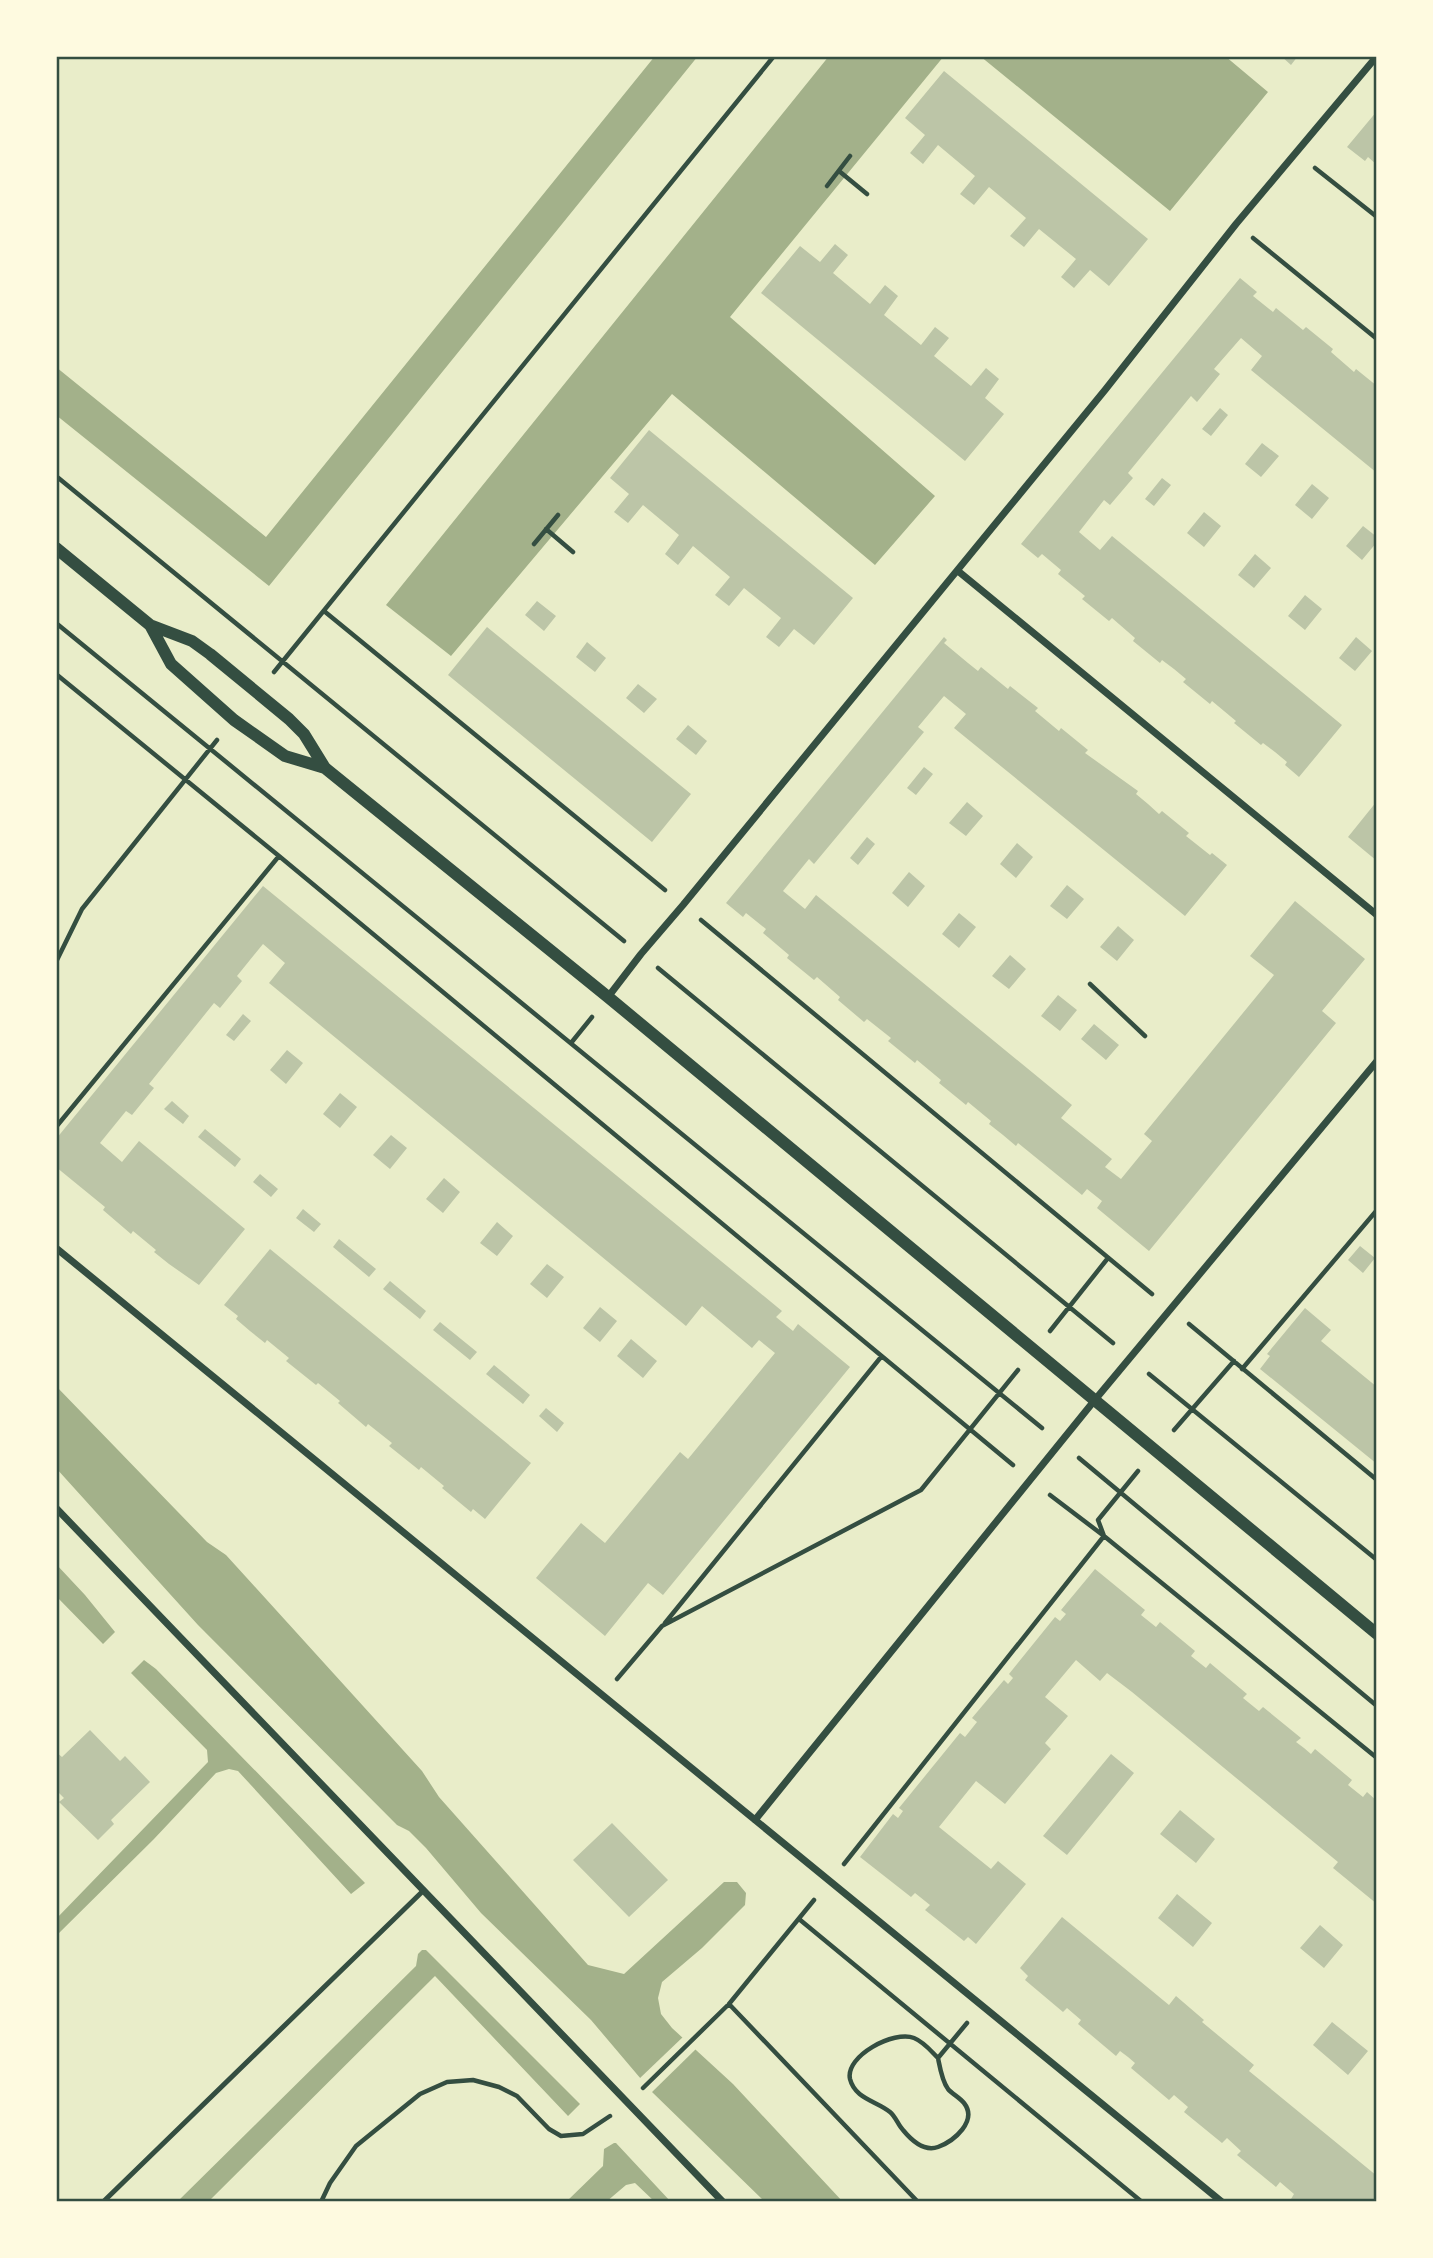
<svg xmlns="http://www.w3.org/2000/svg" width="1433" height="2258" viewBox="0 0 1433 2258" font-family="'Golos Text',sans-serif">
  <rect width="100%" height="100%" fill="#e9edc9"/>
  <path fill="#a3b18a" d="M655,56H698L269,586L56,415V367L266,537Z
    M829,56H944L730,317L935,496L875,565L672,394L451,656L386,605Z
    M980,56H1225L1268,92L1170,211Z
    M56,1386L207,1542L226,1555L422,1771L439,1797L588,1965L624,1974L724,1882H737L746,1893L745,1905L702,1948L662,1982L658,1998L661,2014L672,2028L733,2084L843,2202H765L652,2092L591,2020L481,1913L426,1848L409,1831L397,1825L198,1625L56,1468Z
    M56,1564L85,1595L115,1632L103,1644L56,1596Z
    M144,1660L156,1669L365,1883L351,1894L238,1771L229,1769L216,1773L154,1839L56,1936V1919L208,1762L207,1750L131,1673Z
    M422,1950H426L580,2104L568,2116L435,1976L208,2202H177L416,1966L418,1954Z
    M614,2143H616L671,2202H655L635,2183L626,2185L606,2202H566L603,2166L604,2149Z"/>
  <path fill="#e9edc9" d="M685,2035L698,2047L650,2094L639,2079Z"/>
  <path fill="#bcc5a7" d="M1281,56H1298L1291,65Z
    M944,71L1148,239L1109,286L1090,270L1074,288L1061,277L1076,259L1039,229L1024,247L1010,236L1026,218L989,187L974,205L960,194L975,176L938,145L923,164L910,153L925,135L905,118Z
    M1377,111V165L1368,157L1365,161L1347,147Z
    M835,244L848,255L833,273L870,304L885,285L898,296L884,315L921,345L935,327L949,338L934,356L971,386L986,368L999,379L985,398L1004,414L965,461L761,293L800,246L820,262Z
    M1240,278L1257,292L1253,296L1273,312L1276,308L1303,330L1306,327L1333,349L1331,352L1354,372L1356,369L1377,386V473L1251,370L1262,356L1241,338L1214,369L1220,374L1197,402L1191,396L1128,473L1133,478L1110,505L1104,500L1079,532L1100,550L1112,536L1342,725L1299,777L1285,765L1287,762L1275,752L1263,743L1261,745L1234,723L1236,721L1212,701L1210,704L1183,682L1186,679L1174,669L1162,660L1160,663L1133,641L1135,638L1112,618L1109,621L1082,599L1085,596L1058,574L1061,570L1042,554L1038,558L1021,544Z
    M1220,408L1228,415L1211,436L1202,429Z
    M649,430L853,598L814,645L794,629L779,647L766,637L781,618L744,588L729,606L715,595L730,577L693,546L678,565L665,554L679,535L643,505L628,523L614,512L629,494L610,478Z
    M1262,443L1279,456L1261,477L1245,464Z
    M1162,478L1171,485L1154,506L1145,499Z
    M1312,484L1329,498L1312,519L1295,505Z
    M1204,512L1221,526L1204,547L1187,533Z
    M1363,526L1377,537V542L1362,560L1346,546Z
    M1255,554L1271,568L1254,588L1238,575Z
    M1305,595L1322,609L1305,630L1288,616Z
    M537,601L556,616L544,631L525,615Z
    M487,627L691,794L652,842L448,675Z
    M944,637L947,640L944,643L968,663L978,671L981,667L1008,689L1010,686L1038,708L1035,711L1059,731L1061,728L1088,750L1085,753L1138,791L1136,794L1148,804L1159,814L1162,811L1189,833L1186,836L1210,855L1212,853L1227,865L1185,916L954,728L966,714L944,696L918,727L924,732L814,864L809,859L783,891L805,909L816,895L1072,1105L1061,1118L1112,1159L1105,1167L1121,1179L1152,1141L1144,1134L1274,975L1250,956L1295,901L1365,959L1322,1011L1336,1023L1149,1251L1097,1208L1102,1201L1087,1189L1082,1195L1018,1143L1016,1146L1003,1135L989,1124L991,1121L968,1102L966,1105L939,1083L941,1080L917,1060L915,1063L888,1041L891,1038L867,1019L864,1022L838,1000L840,997L817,977L814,980L787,958L789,955L763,933L766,929L746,913L743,917L726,903Z
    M1356,637L1372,651L1355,671L1339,658Z
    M587,642L606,658L595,672L576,657Z
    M638,684L657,699L644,713L626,698Z
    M688,725L707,741L696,755L676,739Z
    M924,767L933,774L916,795L907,788Z
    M1377,801V861L1348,837Z
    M967,802L983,816L966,836L949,823Z
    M867,837L875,844L858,865L850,858Z
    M1017,843L1033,857L1016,878L1000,864Z
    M909,872L925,886L908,907L892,893Z
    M1067,885L1084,899L1067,919L1050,906Z
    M263,886L782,1311L776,1317L793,1331L798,1324L850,1367L663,1595L648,1583L605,1636L536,1578L581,1523L605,1543L680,1452L688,1459L775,1353L759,1340L752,1348L702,1306L686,1326L269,983L285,963L263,944L237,976L242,981L220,1008L214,1003L149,1084L154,1088L132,1115L126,1111L100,1143L122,1162L139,1141L245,1229L199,1285L169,1264L154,1252L156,1250L133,1231L131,1234L103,1210L105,1207L56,1167V1139Z
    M959,913L976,927L959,948L942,934Z
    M1118,926L1134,940L1117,961L1100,947Z
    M1010,955L1026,969L1009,989L992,976Z
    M1058,995L1077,1010L1060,1031L1041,1016Z
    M243,1014L251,1021L234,1041L226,1035Z
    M1094,1024L1119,1045L1106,1060L1081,1039Z
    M287,1050L303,1063L286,1084L270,1070Z
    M340,1093L357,1107L340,1128L323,1114Z
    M172,1101L189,1116L183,1124L164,1109Z
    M205,1129L241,1159L235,1167L198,1137Z
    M391,1135L407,1148L390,1169L373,1155Z
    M260,1174L278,1189L271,1197L253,1182Z
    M444,1178L460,1192L443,1213L426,1199Z
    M303,1209L321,1224L314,1232L296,1218Z
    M497,1222L513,1236L497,1256L480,1243Z
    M339,1239L376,1269L369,1277L333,1247Z
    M1360,1246L1375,1258L1363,1273L1348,1260Z
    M270,1249L531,1463L485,1519L473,1509L471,1512L442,1488L444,1486L421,1467L419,1470L389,1446L392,1443L368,1424L366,1427L338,1403L340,1401L318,1383L316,1385L286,1361L289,1358L267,1340L265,1343L250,1331L236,1319L238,1316L224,1305Z
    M547,1264L564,1277L547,1298L530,1284Z
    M390,1281L426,1311L420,1319L383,1289Z
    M600,1307L617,1321L600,1342L583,1328Z
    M1305,1308L1331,1330L1321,1341L1377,1387V1464L1260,1369L1270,1356L1267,1354Z
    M440,1322L477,1352L470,1360L433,1330Z
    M631,1339L657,1361L643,1378L617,1356Z
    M494,1365L530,1395L523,1404L486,1374Z
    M546,1408L564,1423L557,1432L539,1416Z
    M1095,1569L1145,1610L1141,1615L1156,1627L1160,1622L1195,1651L1191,1656L1206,1668L1210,1663L1247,1694L1243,1698L1259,1711L1263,1707L1301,1738L1296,1742L1304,1748L1311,1754L1315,1749L1352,1780L1348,1785L1363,1797L1367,1792L1377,1801V1904L1333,1868L1338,1862L1132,1692L1107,1673L1100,1681L1076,1660L1045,1697L1068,1716L1045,1743L1051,1749L1005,1804L976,1781L939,1827L991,1869L998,1861L1026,1884L976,1944L968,1937L964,1941L925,1910L930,1905L915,1893L911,1897L860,1857L893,1814L898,1818L903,1811L899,1808L960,1733L965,1737L977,1722L972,1718L1004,1680L1008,1684L1013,1678L1009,1674L1055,1617L1060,1621L1066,1614L1061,1610Z
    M90,1730L120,1761L125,1756L150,1782L111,1820L114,1824L98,1840L59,1802L64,1798L56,1790V1752L62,1757Z
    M1111,1754L1134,1773L1067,1855L1043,1836Z
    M1180,1810L1215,1839L1196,1863L1160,1834Z
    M612,1823L668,1880L629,1917L573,1860Z
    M1177,1894L1212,1923L1193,1947L1158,1918Z
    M1062,1917L1169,2005L1176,1996L1204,2020L1202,2022L1254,2065L1249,2071L1377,2176V2202H1295L1291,2199L1294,2194L1280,2182L1276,2187L1237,2155L1241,2151L1227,2138L1222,2143L1184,2112L1188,2107L1174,2095L1169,2100L1131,2068L1135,2063L1128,2057L1120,2051L1116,2056L1078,2024L1081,2020L1067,2008L1063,2012L1025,1980L1028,1976L1020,1968Z
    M1320,1925L1343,1945L1324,1968L1300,1948Z
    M1332,2022L1368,2051L1348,2075L1313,2045Z"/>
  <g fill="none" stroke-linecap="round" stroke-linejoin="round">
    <path stroke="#344e41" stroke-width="4.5" d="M1315,168L1377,217
      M839,171L867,194
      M827,186L850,156
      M1253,238L1377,339
      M56,476L624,941
      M546,529L573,552
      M534,544L558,515
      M324,611L665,890
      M56,623L1042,1428
      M274,672L774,56
      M56,674L279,856L1013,1465
      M701,920L1152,1294
      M56,962L82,909L217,740
      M658,968L1113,1343
      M1090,984L1145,1036
      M571,1043L592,1017
      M56,1127L279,856
      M1189,1324L1377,1480
      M1050,1331L1108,1258
      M1242,1369L1377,1210
      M1149,1374L1377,1560
      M1174,1430L1234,1361
      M1079,1458L1377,1706
      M1050,1495L1104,1536L1377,1758
      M665,1623L881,1357
      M617,1679L662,1626L921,1490L1018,1370
      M844,1864L1104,1536L1098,1520L1138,1471
      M799,1919L1142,2202
      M729,2004L918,2202
      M938,2058C940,2068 942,2081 948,2089C952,2094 959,2097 964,2103C978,2121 954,2141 938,2147C924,2152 912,2141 903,2130C898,2125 896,2117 890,2112C877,2101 855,2099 850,2079C845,2056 894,2030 914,2038C924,2042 931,2051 938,2058L967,2023
      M643,2088L729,2004L814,1900
      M321,2202L330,2183L356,2146L420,2094L447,2082L473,2080L499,2087L517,2096L549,2129L561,2136L583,2134L610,2116"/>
    <path stroke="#344e41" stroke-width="5" d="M103,2202L424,1890"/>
    <path stroke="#344e41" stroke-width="7" d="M958,571L1377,915
      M608,997L641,954L683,905L1105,390L1236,224L1377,56
      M56,1248L1222,2202
      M56,1508L723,2202
      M755,1820L1094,1401L1377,1061"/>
    <path stroke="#344e41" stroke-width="12" d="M56,548L150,625L192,641L210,654L289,719L304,734L325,768L608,997L1377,1634
      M150,625L171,664L234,720L285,756L325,768"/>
  </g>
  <rect width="1433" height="2258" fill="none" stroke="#fefae0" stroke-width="116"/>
  <rect x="58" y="58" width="1317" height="2142" fill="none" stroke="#344e41" stroke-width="2.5"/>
</svg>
